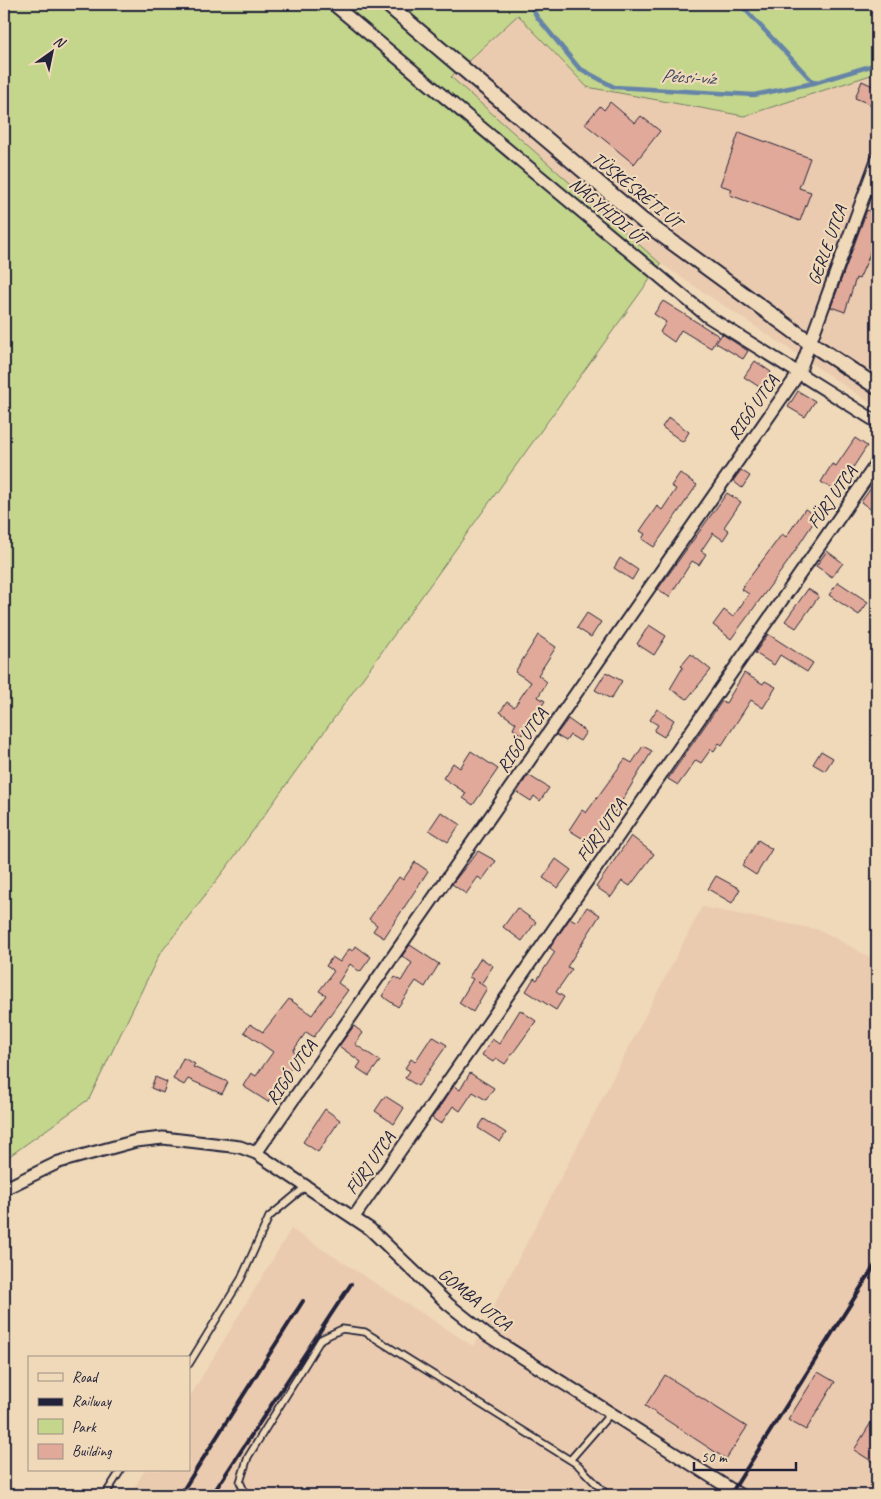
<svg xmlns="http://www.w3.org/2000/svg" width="881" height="1499" viewBox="0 0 881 1499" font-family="Caveat,sans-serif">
  <rect width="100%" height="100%" fill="#efd9b8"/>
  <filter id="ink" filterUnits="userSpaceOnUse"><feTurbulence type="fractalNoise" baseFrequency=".02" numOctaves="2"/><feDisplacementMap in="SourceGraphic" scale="10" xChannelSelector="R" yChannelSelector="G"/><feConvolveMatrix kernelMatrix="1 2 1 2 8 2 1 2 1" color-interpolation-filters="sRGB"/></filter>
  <g filter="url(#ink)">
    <path fill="#ebcbaf" d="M518,14L587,87L744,116L877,73V407L661,264L451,78Z
      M702,907L820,930L877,961V1495H130L145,1470H189V1398L291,1229L473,1346Z"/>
    <path fill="#c3d68b" stroke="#727c63" d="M4,4H877V73L744,116L587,87L518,15L451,77L661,264L229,864L159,955L89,1099L4,1160Z"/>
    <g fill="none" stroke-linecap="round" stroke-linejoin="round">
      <path stroke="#6684a8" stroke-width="4.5" d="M530,4L537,17L579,68L614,87L754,95L814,83L877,64
        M740,4L814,83"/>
    </g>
    <path fill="#e1a999" stroke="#22223b" d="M862,81L877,88V107L855,98Z
      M610,102L635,123L641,116L660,131L634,164L585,124L600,106L604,110Z
      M739,132L810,158L799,188L811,192L800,221L730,195L732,189L720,185Z
      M867,210L877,214V229L868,259L859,279L856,278L845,312L831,307Z
      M663,301L719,336L711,348L681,330L674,342L660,332L666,322L654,314Z
      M722,334L748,351L743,359L716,343Z
      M755,361L771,372L761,388L744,377Z
      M798,391L815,401L805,417L788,407Z
      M669,417L689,432L683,442L662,427Z
      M855,438L867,446L837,492L821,482L832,464L836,466Z
      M741,470L750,476L742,488L733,481Z
      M680,473L697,485L654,547L642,539L645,534L640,531L657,506L662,510L676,489L671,486Z
      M877,480V514L861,502Z
      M727,493L741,502L724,527L729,531L723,540L713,533L701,551L706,554L699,565L692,561L669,597L658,589Z
      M805,509L817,517L787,563L731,639L713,625L724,610L733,617L749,594L741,589L782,534L786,537Z
      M827,551L843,563L832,577L816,566Z
      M620,558L638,570L632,580L614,568Z
      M838,582L868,602L859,615L829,595Z
      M808,589L819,596L796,628L785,621Z
      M587,613L601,622L591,637L577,628Z
      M649,625L666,636L654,655L637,644Z
      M768,634L813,663L807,672L780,655L774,665L755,653Z
      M538,635L556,647L538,675L547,682L538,697L545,701L522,735L513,729L516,723L500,712L507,702L514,707L531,682L515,672Z
      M691,654L711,670L687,699L670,689L683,667L681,666Z
      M606,672L622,681L611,699L595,690Z
      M744,673L763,684L765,681L776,687L763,708L751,700L722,745L719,743L714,751L711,749L701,763L696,760L678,785L668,779L722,701L726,703Z
      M657,709L674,720L664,737L654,731L658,725L650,720Z
      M568,719L586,732L580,741L570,735L566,741L556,735Z
      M643,746L652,751L615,812L612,810L590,843L569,830L582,810L586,813L625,759L632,763Z
      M471,751L498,769L473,805L463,798L466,793L443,778L453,763L460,768Z
      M821,751L833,758L825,771L813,764Z
      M528,775L549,788L540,801L534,796L531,801L517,792Z
      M441,812L460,824L448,842L429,830Z
      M631,836L654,854L630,886L622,881L611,897L596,887Z
      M758,840L772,849L756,875L742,866Z
      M478,851L496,861L482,880L478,877L466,894L452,884Z
      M556,859L571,870L558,888L543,878Z
      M415,862L428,871L384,938L373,931L377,925L369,919L399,877L403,880Z
      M716,876L740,889L732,903L708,889Z
      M587,907L600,915L567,967L572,969L556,992L564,997L556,1010L526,991L534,978L537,980L555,952L550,948L570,918L577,922Z
      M517,908L536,922L522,941L503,927Z
      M410,945L439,964L425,987L416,981L398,1007L382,996L395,977L401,981L412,963L402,956Z
      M356,946L371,957L360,972L350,964L338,983L348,990L314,1037L306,1032L293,1051L299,1056L268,1102L243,1086L251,1073L256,1076L273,1052L244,1032L250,1024L263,1032L289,999L312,1015L326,995L319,991L334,971L326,966L332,957L340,962L349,949L353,951Z
      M481,958L493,966L481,984L478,982L487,988L473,1012L459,1003L473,979L469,977Z
      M520,1010L536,1021L505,1064L496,1058L493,1062L482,1055L492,1039L499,1044Z
      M354,1026L363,1033L355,1044L380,1061L369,1076L357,1068L361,1062L339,1046Z
      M432,1036L447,1045L418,1086L405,1078L410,1071L405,1068L411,1059L415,1062Z
      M183,1058L195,1064L193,1067L228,1082L222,1094L188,1079L184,1085L173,1079Z
      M470,1073L494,1088L486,1100L473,1092L460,1111L453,1106L441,1124L432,1118L454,1086L460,1090Z
      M155,1077L167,1082L163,1093L151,1088Z
      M385,1096L404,1108L394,1124L375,1111Z
      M325,1109L340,1120L318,1152L303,1142Z
      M484,1119L506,1133L500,1142L478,1128Z
      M818,1372L835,1382L806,1430L788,1420Z
      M665,1375L747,1427L726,1459L645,1406Z
      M877,1413V1455L873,1462L854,1450Z"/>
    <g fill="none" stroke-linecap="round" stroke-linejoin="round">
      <g stroke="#22223b" stroke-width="9">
        <path id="service" d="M189,1364L241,1279L269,1217L305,1187
          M570,1460L611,1413
          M105,1495L121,1470
          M246,1495L240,1482L248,1457L321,1339L342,1329L365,1332L578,1465L607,1495"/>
      </g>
      <g stroke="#22223b" stroke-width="15">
        <path id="minor" d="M333,4L707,316L877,422
          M256,1153L799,373L877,160
          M4,1189L59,1162L136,1141L163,1138L240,1147L256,1153L370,1229L448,1304L487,1335L740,1495
          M354,1217L877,463"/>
      </g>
      <g stroke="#22223b" stroke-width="18">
        <path id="tertiary" d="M387,4L643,221L809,342L877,387"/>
      </g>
      <use href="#service" stroke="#efd9b8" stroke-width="5.5"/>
      <use href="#minor" stroke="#efd9b8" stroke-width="11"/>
      <use href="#tertiary" stroke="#efd9b8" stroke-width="14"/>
      <path stroke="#22223b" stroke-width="4" d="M180,1495L303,1301
        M212,1495L351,1284
        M730,1495L877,1262"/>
    </g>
  </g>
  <g text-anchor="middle" stroke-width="4.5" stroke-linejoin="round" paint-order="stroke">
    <g font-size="18" fill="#22223b" stroke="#efd9b8">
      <text transform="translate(637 190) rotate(39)" y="6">TÜSKÉSRÉTI ÚT</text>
      <text transform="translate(608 211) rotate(40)" y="6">NAGYHIDI ÚT</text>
      <text transform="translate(827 245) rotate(-70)" y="6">GERLE UTCA</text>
      <text transform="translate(753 407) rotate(-55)" y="6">RIGÓ UTCA</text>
      <text transform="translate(832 497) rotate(-55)" y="6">FÜRJ UTCA</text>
      <text transform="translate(522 740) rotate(-55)" y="6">RIGÓ UTCA</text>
      <text transform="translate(601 830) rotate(-55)" y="6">FÜRJ UTCA</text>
      <text transform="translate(291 1072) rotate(-55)" y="6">RIGÓ UTCA</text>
      <text transform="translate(370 1163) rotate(-55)" y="6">FÜRJ UTCA</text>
      <text transform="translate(475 1299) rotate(39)" y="6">GOMBA UTCA</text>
    </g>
    <g font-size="19" font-style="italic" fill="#39435f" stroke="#efd9b8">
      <text transform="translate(688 76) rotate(3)" y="7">Pécsi-víz</text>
    </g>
  </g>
  <rect width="881" height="1499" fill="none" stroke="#efd9b8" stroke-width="20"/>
  <rect x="10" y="10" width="861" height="1479" fill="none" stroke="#22223b" stroke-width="2" filter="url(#ink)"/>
  <rect x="28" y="1356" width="162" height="115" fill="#efd9b8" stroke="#9d9086"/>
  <rect x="38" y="1373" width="25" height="8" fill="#efd9b8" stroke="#9d9086"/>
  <text x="72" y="1382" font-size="15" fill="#22223b">Road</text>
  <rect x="38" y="1398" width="25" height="8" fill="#22223b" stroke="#9d9086"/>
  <text x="72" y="1406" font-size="15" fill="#22223b">Railway</text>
  <rect x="38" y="1419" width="25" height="15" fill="#c3d68b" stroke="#9d9086"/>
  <text x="72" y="1432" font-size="15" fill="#22223b">Park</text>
  <rect x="38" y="1444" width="25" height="15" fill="#e1a999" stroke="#9d9086"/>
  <text x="72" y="1456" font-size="15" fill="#22223b">Building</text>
  <g transform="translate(52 52) rotate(33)" stroke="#efd9b8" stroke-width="4" paint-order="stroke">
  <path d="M0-4L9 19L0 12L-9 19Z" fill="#22223b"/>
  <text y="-8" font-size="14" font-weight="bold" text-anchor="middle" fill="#22223b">N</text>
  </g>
  <path d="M694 1462v8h102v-8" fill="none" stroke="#22223b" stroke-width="2.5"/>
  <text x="701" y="1462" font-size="15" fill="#22223b" stroke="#efd9b8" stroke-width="4" paint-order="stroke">50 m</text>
</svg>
